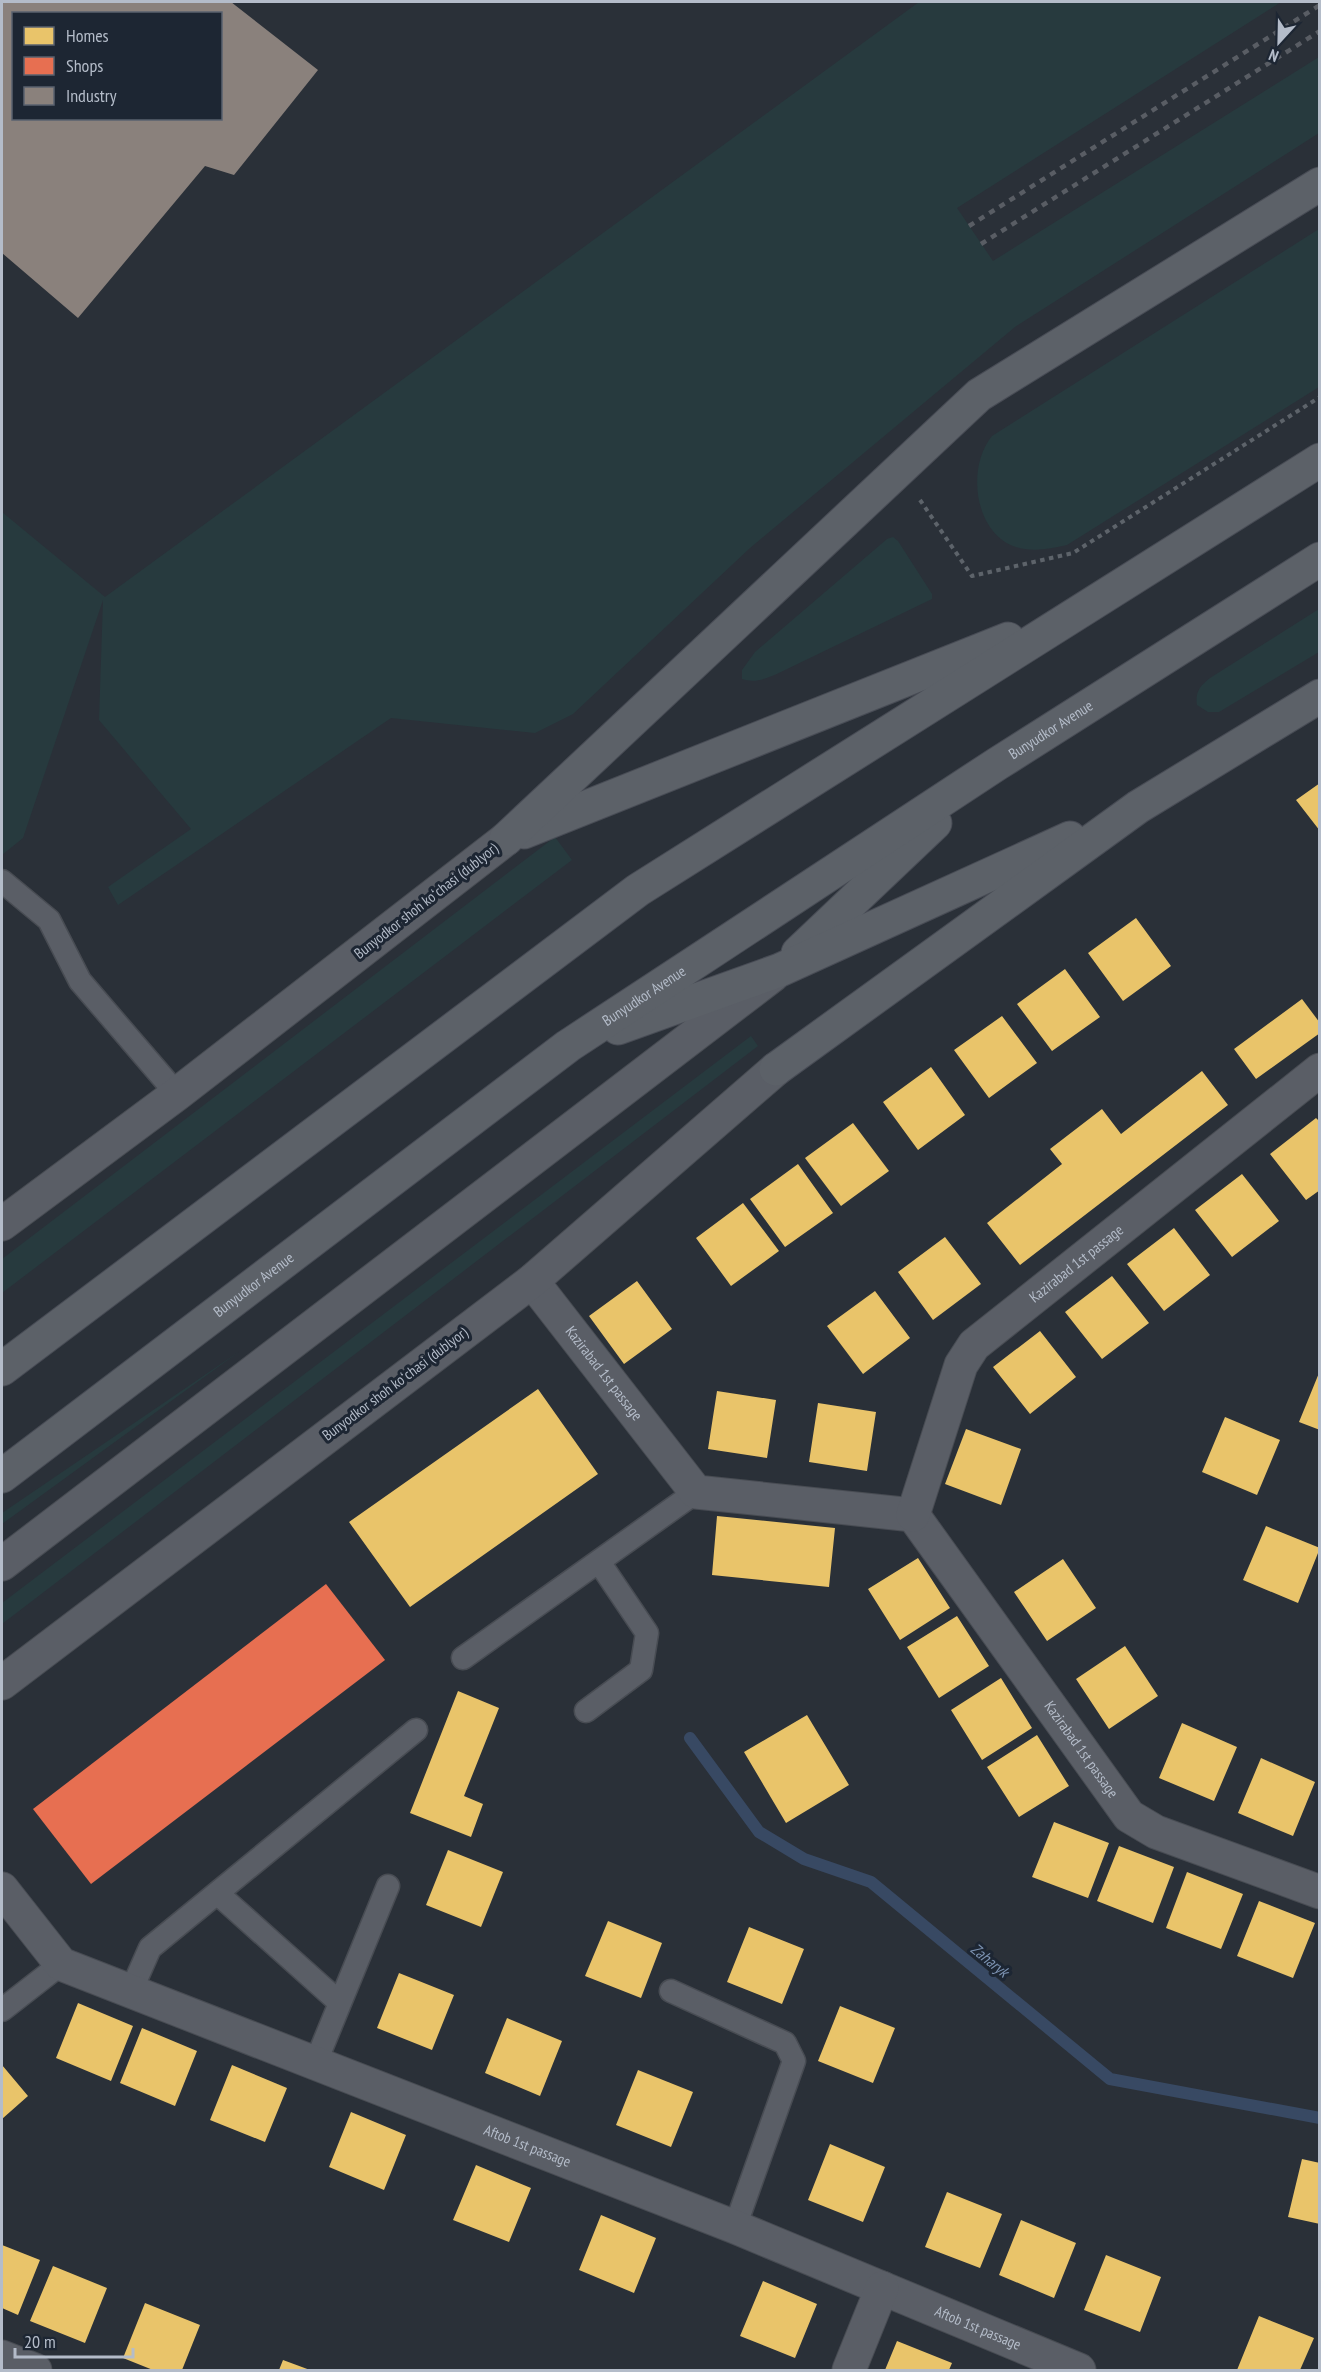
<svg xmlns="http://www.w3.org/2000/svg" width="1321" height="2372" viewBox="0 0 1321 2372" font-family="'PT Sans Narrow',sans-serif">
  <rect width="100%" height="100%" fill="#2a3038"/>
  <path fill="#273a3e" d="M919,2H1281L957,208L993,261L1319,57V133L1015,327L750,548L573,714L535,733L391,718L118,905L108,887L191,829L99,720L103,600L23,838L2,855V512L105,597Z
    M1319,229V387L1067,545C1053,548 1039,551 1025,549C976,543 964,470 992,436Z
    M893,537L898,541L932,594V599L783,671C770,677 757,684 742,679V670L755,652L887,539Z
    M1319,609V652L1219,712H1208L1197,705C1195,692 1200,686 1210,678Z
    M555,837L572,860L2,1293V1259Z
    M751,1036L758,1046L2,1624V1603Z
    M240,1351L2,1524V1513Z"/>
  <path fill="#e9c46a" d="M1320,783V831L1296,800Z
    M1136,918L1171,966L1123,1001L1088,953Z
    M1065,969L1100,1017L1052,1051L1017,1004Z
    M1302,999L1320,1023V1033L1256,1079L1234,1049Z
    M1002,1016L1037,1063L989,1098L954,1050Z
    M931,1067L965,1115L918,1150L883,1102Z
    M1202,1071L1228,1105L1020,1265L987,1223L1062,1164L1050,1149L1102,1109L1121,1134Z
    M1316,1118L1320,1122V1190L1306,1200L1270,1154Z
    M853,1123L889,1171L841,1206L805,1158Z
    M798,1164L833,1213L785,1247L750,1199Z
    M1242,1174L1279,1221L1232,1257L1195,1210Z
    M743,1203L779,1251L731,1286L696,1238Z
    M1174,1228L1210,1275L1164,1311L1127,1264Z
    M945,1237L981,1284L933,1320L898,1272Z
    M1112,1276L1149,1323L1102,1359L1065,1312Z
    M637,1281L672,1329L624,1364L589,1316Z
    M875,1291L910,1338L863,1374L827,1326Z
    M1040,1331L1076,1377L1030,1414L993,1367Z
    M1319,1373L1320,1374V1430L1299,1422Z
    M538,1389L598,1474L410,1607L349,1522Z
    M717,1391L776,1400L767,1458L708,1449Z
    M818,1403L876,1412L867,1471L809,1462Z
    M1225,1417L1280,1440L1257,1495L1202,1472Z
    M966,1429L1021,1449L1001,1505L945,1484Z
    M717,1516L835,1528L829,1587L712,1575Z
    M1266,1526L1320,1548L1298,1603L1243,1580Z
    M918,1558L950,1608L900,1640L868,1589Z
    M1063,1559L1096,1608L1047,1641L1014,1592Z
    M957,1616L989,1666L939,1698L907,1647Z
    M1125,1646L1158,1696L1109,1729L1076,1679Z
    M1001,1678L1032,1728L982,1760L951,1710Z
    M458,1691L499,1708L464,1796L483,1804L471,1837L410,1813Z
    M807,1715L849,1785L786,1823L744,1752Z
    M1182,1723L1237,1747L1214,1801L1159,1778Z
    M1037,1735L1069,1786L1019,1817L987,1767Z
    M1261,1758L1315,1782L1293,1836L1238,1813Z
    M1054,1822L1109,1843L1088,1898L1032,1877Z
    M1119,1846L1174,1867L1153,1923L1097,1901Z
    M448,1850L503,1872L481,1927L426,1905Z
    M1187,1872L1243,1894L1221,1949L1166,1928Z
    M1259,1901L1315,1923L1293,1978L1237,1956Z
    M608,1921L662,1943L641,1998L585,1976Z
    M749,1927L804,1949L782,2004L727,1982Z
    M399,1973L454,1995L432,2050L377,2028Z
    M78,2003L133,2026L111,2081L56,2058Z
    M840,2006L895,2028L873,2083L818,2061Z
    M507,2018L562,2041L540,2096L485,2073Z
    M142,2028L197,2051L175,2106L120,2083Z
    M2,2065L28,2096L2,2119Z
    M232,2065L287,2088L265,2142L210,2120Z
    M638,2070L693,2092L671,2147L616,2125Z
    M351,2112L406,2135L384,2190L329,2167Z
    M830,2144L885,2167L863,2222L808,2200Z
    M1302,2159L1320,2163V2224L1288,2217Z
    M476,2165L531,2188L509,2242L453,2220Z
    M947,2192L1002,2214L980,2268L925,2247Z
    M601,2215L656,2238L634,2293L579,2270Z
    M1021,2220L1076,2243L1054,2298L999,2275Z
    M2,2245L40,2260L18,2315L2,2308Z
    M1106,2255L1161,2277L1140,2332L1084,2310Z
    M53,2266L107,2288L85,2343L30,2321Z
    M763,2281L817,2304L795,2358L740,2336Z
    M145,2303L200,2325L182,2370H153L123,2358Z
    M1259,2316L1314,2338L1300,2370H1237Z
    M897,2341L952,2363L949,2370H885Z
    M283,2360L310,2370H279Z"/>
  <path fill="#e76f51" d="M326,1584L385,1660L91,1884L33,1809Z"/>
  <path fill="#8a817c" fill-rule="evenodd" d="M2,2H231L318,70L234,175L205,166L78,318L2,253ZM14,14H220V118H14Z"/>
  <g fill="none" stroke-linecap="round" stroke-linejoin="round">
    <path stroke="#384963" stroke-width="12" d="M690,1738L759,1832L804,1859L871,1882L1110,2079L1320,2118"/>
    <g stroke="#484c53" stroke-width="25">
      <path id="service" d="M2,881L49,920L80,981L177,1094
        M463,1658L696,1492
        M586,1711L641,1670L647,1633L599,1562
        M217,1893L340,2003
        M131,1991L150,1948L416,1730
        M671,1991L785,2043L794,2061L735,2227
        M2,2010L61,1964
        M315,2064L388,1886"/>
    </g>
    <g stroke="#484c53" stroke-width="35">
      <g id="minor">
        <path id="s1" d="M532,1281L696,1492L913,1515L1129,1816L1156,1832L1320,1892"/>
        <path id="s2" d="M913,1515L961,1365L974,1345L1320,1070"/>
        <path d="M2,1683L532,1281L776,1069"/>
        <path id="s3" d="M2,1889L61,1964L735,2227L1079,2370"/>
        <path d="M2,2357L35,2370"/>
        <path d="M849,2370L882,2288"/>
      </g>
    </g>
    <g stroke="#484c53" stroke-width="35">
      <path id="tertiary" d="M2,1224L177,1094L506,839
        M2,1564L773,975"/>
    </g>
    <g stroke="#484c55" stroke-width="35">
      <g id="primary">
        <path d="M524,832L1008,639"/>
        <path d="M506,839L979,395L1320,184"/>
        <path d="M798,953L935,823"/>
        <path d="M618,1028L780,970L1070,838"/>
        <path d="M776,1069L1138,807L1320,696"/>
        <path d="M2,1369L638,890L1320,460"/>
        <path id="s4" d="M2,1476L568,1046L997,764L1320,559"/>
      </g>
    </g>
    <path stroke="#5d636a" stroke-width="4" stroke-dasharray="4.5 4.5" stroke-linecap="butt" d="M920,500L972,576L1073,553L1320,397"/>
    <use href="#service" stroke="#5a5e66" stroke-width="22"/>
    <use href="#minor" stroke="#5a5e66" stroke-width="33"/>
    <use href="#tertiary" stroke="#5a5e66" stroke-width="33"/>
    <use href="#primary" stroke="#5c6168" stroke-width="33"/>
    <path stroke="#595d64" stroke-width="4.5" stroke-dasharray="6 6" stroke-linecap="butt" d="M969,226L1320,5
      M981,244L1320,31"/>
  </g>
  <g text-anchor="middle" stroke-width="6" stroke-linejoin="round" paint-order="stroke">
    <g font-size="15" fill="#b4bcc9" stroke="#1d2633">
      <text dy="5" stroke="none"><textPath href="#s4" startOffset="1288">Bunyudkor Avenue</textPath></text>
      <text transform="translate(426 901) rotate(-38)" y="5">Bunyodkor shoh koʻchasi (dublyor)</text>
      <text dy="5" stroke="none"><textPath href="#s4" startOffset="802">Bunyudkor Avenue</textPath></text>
      <text dy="5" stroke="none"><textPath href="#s2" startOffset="312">Kazirabad 1st passage</textPath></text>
      <text dy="5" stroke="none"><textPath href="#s4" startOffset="316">Bunyudkor Avenue</textPath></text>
      <text dy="5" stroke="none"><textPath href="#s1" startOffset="117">Kazirabad 1st passage</textPath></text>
      <text transform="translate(395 1384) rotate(-37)" y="5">Bunyodkor shoh koʻchasi (dublyor)</text>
      <text dy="5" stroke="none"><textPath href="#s1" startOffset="774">Kazirabad 1st passage</textPath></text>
      <text dy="5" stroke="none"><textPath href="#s3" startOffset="596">Aftob 1st passage</textPath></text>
      <text dy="5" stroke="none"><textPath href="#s3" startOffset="1082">Aftob 1st passage</textPath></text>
    </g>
    <g font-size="16" font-style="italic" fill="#7c92b1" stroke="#1d2633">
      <text transform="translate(990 1960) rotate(39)" y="6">Zaharyk</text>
    </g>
  </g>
  <rect width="1321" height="2372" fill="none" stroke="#b4bcc9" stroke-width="6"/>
  <rect x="12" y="12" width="210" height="108" fill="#1d2633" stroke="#59626f" stroke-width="1.5"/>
  <rect x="24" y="27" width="30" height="18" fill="#e9c46a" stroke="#59626f" stroke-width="1.5"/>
  <text x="66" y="42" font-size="18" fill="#b4bcc9">Homes</text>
  <rect x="24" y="57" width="30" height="18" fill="#e76f51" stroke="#59626f" stroke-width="1.5"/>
  <text x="66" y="72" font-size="18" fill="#b4bcc9">Shops</text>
  <rect x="24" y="87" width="30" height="18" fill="#8a817c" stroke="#59626f" stroke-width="1.5"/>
  <text x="66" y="102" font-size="18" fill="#b4bcc9">Industry</text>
  <g transform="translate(1279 42) rotate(202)" stroke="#1d2633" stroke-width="4.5" paint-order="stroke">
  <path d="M0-4.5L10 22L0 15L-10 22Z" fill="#b4bcc9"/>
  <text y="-9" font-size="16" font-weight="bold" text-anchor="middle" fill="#b4bcc9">N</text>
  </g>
  <path d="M15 2348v9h118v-9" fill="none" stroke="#b4bcc9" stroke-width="3"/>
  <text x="24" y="2348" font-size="18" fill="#b4bcc9" stroke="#1d2633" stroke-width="4.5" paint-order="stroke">20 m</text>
</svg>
